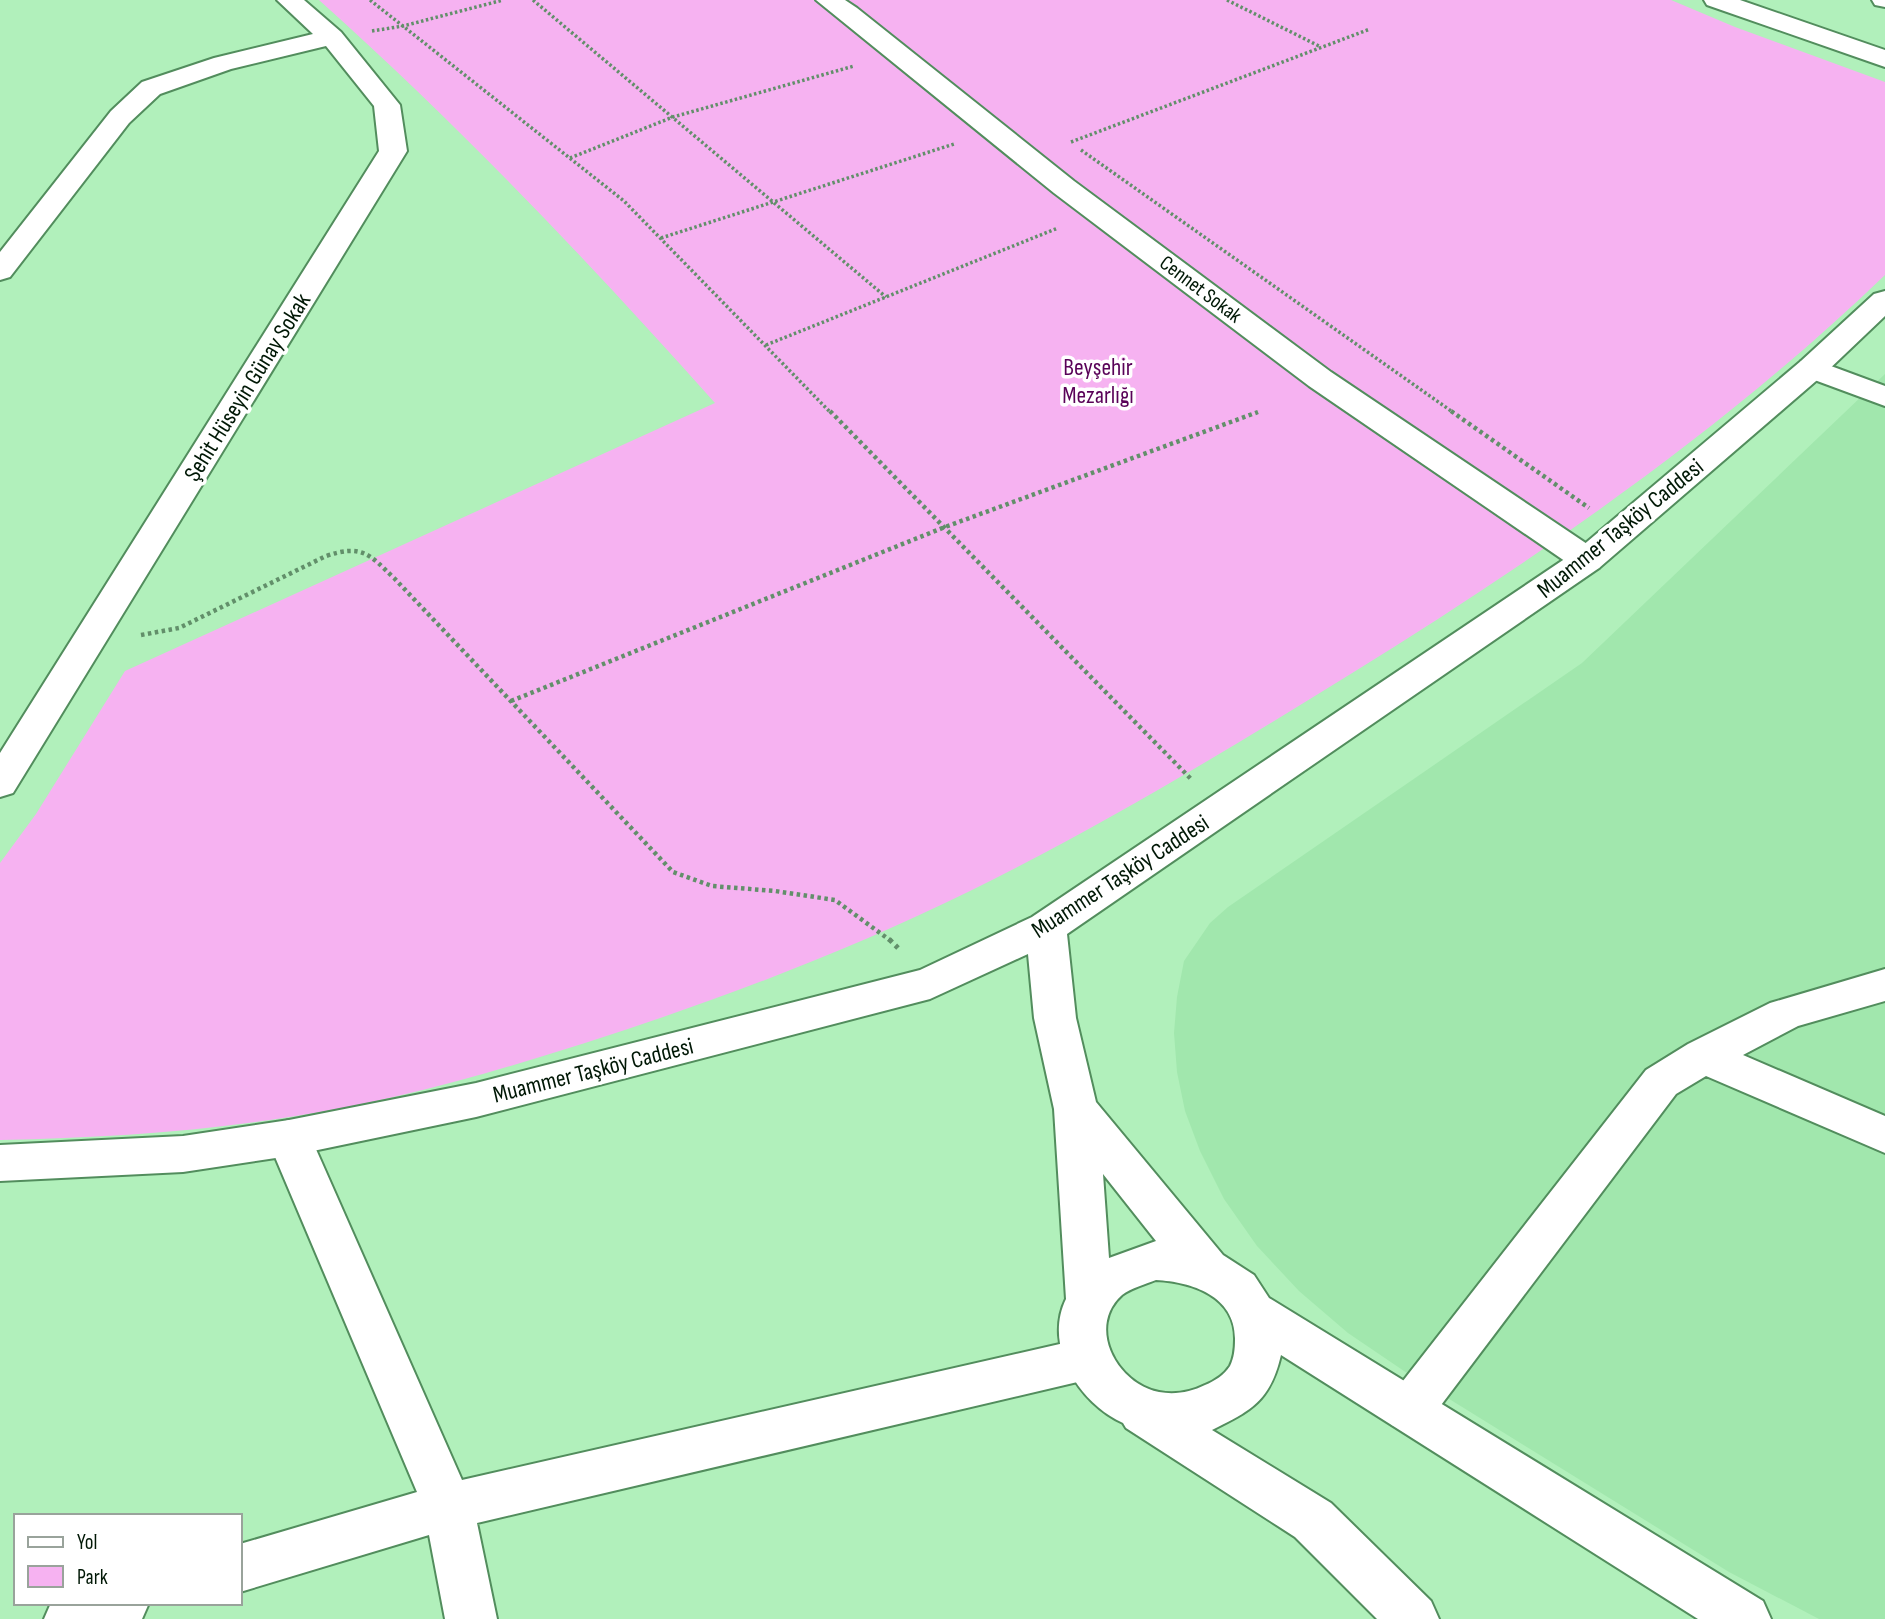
<svg xmlns="http://www.w3.org/2000/svg" width="1885" height="1619" viewBox="0 0 1885 1619" font-family="'Sofia Sans Condensed',sans-serif">
  <rect width="100%" height="100%" fill="#b1f0bb"/>
  <path fill="#a1e7ad" d="M1885,374V1619H1819L1729,1572L1404,1371L1348,1333L1299,1291L1257,1246L1224,1199L1200,1151L1185,1111L1177,1072L1174,1033L1177,997L1184,961L1210,923L1228,907L1582,663Z"/>
  <path fill="#f6b2f1" d="M319,0H1671L1735,27L1885,82V275C1724,430 1538,558 1349,675C1226,751 1100,827 970,891C846,952 716,1001 585,1043C490,1073 395,1101 296,1116C198,1132 100,1138 0,1140V863L36,814L125,671L715,403C589,262 460,126 319,0Z"/>
  <g fill="none" stroke-linecap="round" stroke-linejoin="round">
    <g stroke="#528d5d" stroke-width="4">
      <path id="street" d="M277,0H304L341,32L400,105L407,151L13,793L0,797V753L379,151L374,106L326,46L231,69L160,94L129,123L10,277L0,280V252L111,111L142,82L214,58L313,34Z
        M816,0H845L857,8L1074,181L1331,372L1599,552L1604,560L1599,568L1587,571L1575,568L1309,386L1054,193Z
        M1704,0H1740L1885,50V67L1707,5Z
        M1812,359L1885,386V406L1801,375L1797,368L1801,361Z
        M1885,969V1001L1798,1026L1743,1055L1885,1116V1153L1706,1076L1676,1094L1426,1425L1409,1432L1392,1425L1385,1410L1392,1395L1646,1070L1688,1044L1770,1003Z
        M289,1120L305,1125L311,1138L462,1480L1086,1338L1103,1344L1110,1359L1103,1374L1086,1380L477,1523L497,1619H445L429,1535L240,1592V1544L417,1492L267,1138L273,1125Z
        M51,1603H149L142,1619H44Z"/>
    </g>
    <g stroke="#528d5d" stroke-width="4">
      <path id="secondary" d="M1872,0H1885V7L1875,5Z
        M1885,291V316L1823,375L1599,568L1067,934L1076,1018L1096,1102L1223,1255L1254,1275L1269,1298L1763,1601L1771,1619H1698L1281,1355C1270,1401 1252,1410 1212,1430L1331,1503L1431,1601L1439,1619H1377L1295,1537L1126,1428L1123,1423C1079,1403 1043,1346 1066,1299L1054,1109L1034,1018L1028,954L930,999L476,1117L289,1156L183,1172L0,1181V1145L183,1136L289,1120L476,1083L920,970L1032,917L1575,552L1801,361L1874,294ZM1103,1174L1156,1241L1109,1258ZM1156,1280C1192,1282 1236,1296 1235,1340C1235,1349 1234,1358 1230,1366C1224,1375 1215,1381 1205,1385C1191,1392 1175,1395 1159,1392C1117,1384 1086,1327 1122,1295C1131,1288 1146,1284 1156,1280Z"/>
    </g>
    <path stroke="#628f6a" stroke-width="3.5" stroke-dasharray="2.5 2.5" stroke-linecap="butt" d="M370,0L624,201L831,413
      M533,0L886,297
      M1227,0L1321,47
      M372,31L403,26L503,0
      M1071,142L1370,29
      M1081,150L1454,413
      M570,158L673,117L854,66
      M661,238L954,144
      M766,345L1058,228"/>
    <path stroke="#628f6a" stroke-width="4.5" stroke-dasharray="3.5 3.5" stroke-linecap="butt" d="M830,411L1191,779
      M1451,411L1589,508
      M141,635L179,628L326,556C362,544 369,554 394,578L673,872L712,886L775,891L835,900L891,941
      M511,701L945,527L1258,412"/>
    <path stroke="#628f6a" stroke-width="5" stroke-dasharray="4.5 4.5" stroke-linecap="butt" d="M889,939L898,948"/>
    <use href="#street" fill="#fff" fill-rule="evenodd"/>
    <use href="#secondary" fill="#fff" fill-rule="evenodd"/>
  </g>
  <g text-anchor="middle" stroke-width="7" stroke-linejoin="round" paint-order="stroke">
    <g font-size="21" fill="#011806" stroke="#fff">
      <text transform="translate(1201 289) rotate(37)" y="7">Cennet Sokak</text>
    </g>
    <g font-size="24" fill="#590258" stroke="#fff">
      <text x="1098" y="375">Beyşehir<tspan x="1098" dy="28">Mezarlığı</tspan></text>
    </g>
    <g font-size="24" fill="#011806" stroke="#fff">
      <text transform="translate(247 387) rotate(-58)" y="8">Şehit Hüseyin Günay Sokak</text>
      <text transform="translate(1620 528) rotate(-39)" y="8">Muammer Taşköy Caddesi</text>
      <text transform="translate(1120 876) rotate(-33)" y="8">Muammer Taşköy Caddesi</text>
      <text transform="translate(593 1070) rotate(-14)" y="8">Muammer Taşköy Caddesi</text>
    </g>
  </g>
  <rect x="14" y="1514" width="228" height="91" fill="#ffffff" stroke="#99a39b" stroke-width="2"/>
  <rect x="28" y="1537" width="35" height="10" fill="#ffffff" stroke="#99a39b" stroke-width="2"/>
  <text x="77" y="1549" font-size="21" fill="#011806">Yol</text>
  <rect x="28" y="1566" width="35" height="21" fill="#f6b2f1" stroke="#99a39b" stroke-width="2"/>
  <text x="77" y="1584" font-size="21" fill="#011806">Park</text>
</svg>
